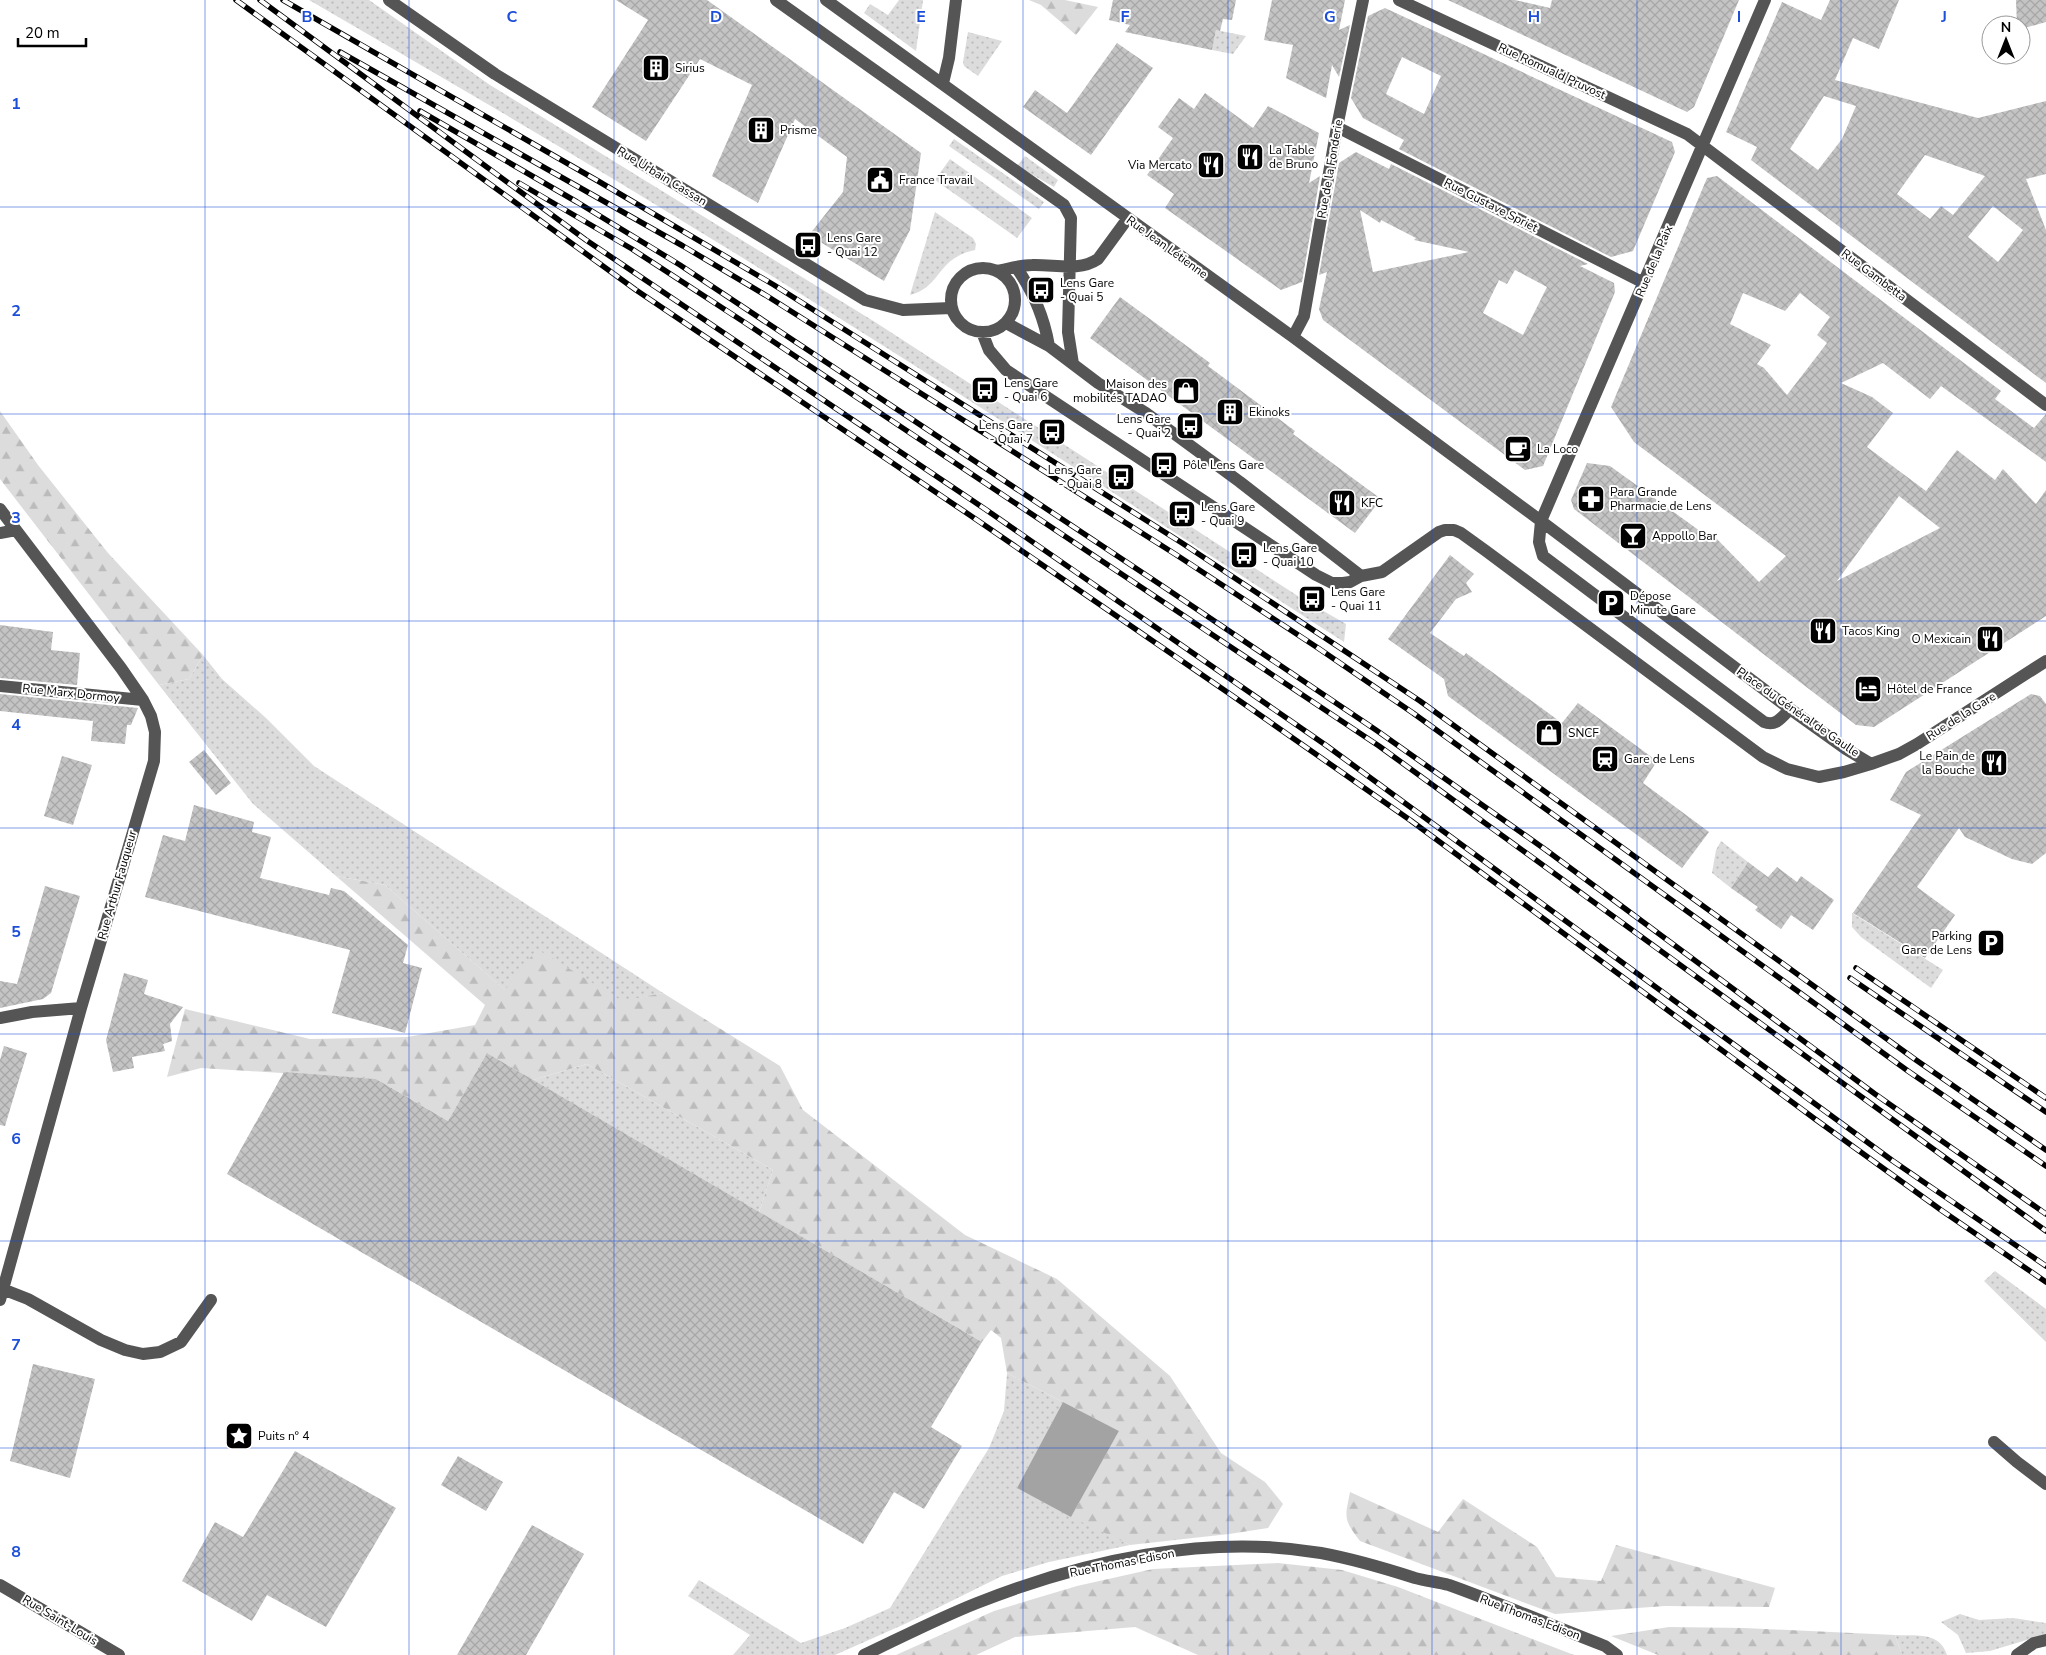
<svg xmlns="http://www.w3.org/2000/svg" width="2046" height="1655" viewBox="0 0 2046 1655" font-family="'Nunito Sans',sans-serif">
  <defs>
    <pattern id="green-dots" width="8" height="8" patternUnits="userSpaceOnUse" patternTransform="scale(1.25)"><rect width="8" height="8" fill="#dcdcdc"/><path d="M2 2h.1M6 6h.1" fill="none" stroke="#bbb" stroke-width="1.8" stroke-linecap="round"/></pattern>
    <pattern id="forest-firs" width="22" height="20" patternUnits="userSpaceOnUse" patternTransform="scale(1.25)"><rect width="22" height="20" fill="#dcdcdc"/><path d="M5 1l3.5 6h-7zM16 11l3.5 6h-7z" fill="#bbb"/></pattern>
    <pattern id="building-cross-hatch" width="8" height="8" patternUnits="userSpaceOnUse" patternTransform="scale(1.25)"><rect width="8" height="8" fill="#c4c4c4"/><path d="M0 0l8 8M0 8l8-8" fill="none" stroke="#a7a7a7"/></pattern>
  </defs>
  <rect width="100%" height="100%" fill="#fff"/>
  <path fill="url(#green-dots)" d="M309,0H369L490,85L875,322L1301,598L1346,624L1344,642C1152,518 961,393 767,273C616,179 463,89 309,0Z
    M899,0H923L916,51L864,13L870,4L888,15Z
    M1216,30L1246,36L1233,54L1212,50Z
    M968,32L1002,41L978,76L964,66L963,62Z
    M954,139L1044,202L1039,209L949,146Z
    M1025,156L1058,180L1054,187L1017,166Z
    M950,159L1032,218L1017,238L935,180Z
    M935,212L973,238L976,244L975,250C936,258 942,287 910,295Z
    M203,655L222,679L266,718L314,766L663,993L622,1002L537,950L506,991L385,885L336,876L253,804L159,685L189,679Z
    M1721,841L1748,862L1731,888L1712,873L1716,850Z
    M1852,913L1943,970L1931,988L1861,937L1852,927Z
    M587,1064L773,1170L759,1212L533,1080Z
    M1995,1271L2046,1309V1342L1984,1281Z
    M1007,1373L1063,1402L1017,1488L1130,1545L1049,1562L1002,1576L907,1623L835,1655H733L750,1635L688,1596L699,1580L801,1643L845,1628L890,1608L989,1448L1004,1411Z
    M1960,1614L1979,1620L2013,1618L2046,1623V1634L1990,1651L1966,1653L1958,1635L1941,1622Z
    M1895,1635C1915,1636 1940,1631 1947,1655H1902Z"/>
  <path fill="url(#forest-firs)" d="M1029,0H1065L1098,7L1076,35L1041,5Z
    M0,411L38,465L108,553L203,655L189,679L159,685L0,479Z
    M336,876L385,885L505,990L537,949L622,1001L663,993L780,1066L803,1110L965,1235L1057,1279L1170,1376L1221,1453L1265,1482L1283,1504L1268,1528L1229,1534L1130,1545L1071,1517L1119,1431L1007,1373L1001,1338L991,1330L982,1342L759,1212L773,1170L587,1064L533,1080L487,1053L448,1121L376,1079L201,1068L167,1077L185,1009L310,1039L407,1037L475,1025L485,1005Z
    M1350,1492L1438,1532L1463,1499L1537,1547L1556,1577L1601,1581L1616,1545L1775,1588L1769,1607L1665,1606L1555,1614L1360,1541C1343,1519 1345,1518 1350,1492Z
    M1278,1563L1342,1570L1398,1587L1574,1655H1198L1135,1627L1015,1637L976,1655H896L994,1611L1077,1586L1153,1569Z
    M1669,1627L1744,1628L1895,1635L1902,1655H1658L1611,1636Z"/>
  <path fill="#a3a3a3" d="M1063,1402L1119,1431L1071,1517L1017,1488Z"/>
  <path fill="url(#building-cross-hatch)" fill-rule="evenodd" d="M616,0H707L921,153L910,230L884,281L809,235L843,192L847,157L795,119L758,203L712,176L752,85L700,59L646,141L592,107L648,20Z
    M1113,0H1236L1232,20L1223,19L1220,31L1216,30L1212,50L1125,32L1130,25L1109,20Z
    M1272,0H1345L1339,30L1350,25L1339,77L1332,65L1326,98L1286,78L1293,45L1264,40Z
    M1448,0H1515L1550,8L1552,0H1739L1694,107L1687,112Z
    M1830,0H1899L1879,49L1853,38L1835,80L1978,118L2046,101V174L2026,179L2046,230V383L1751,160L1757,147L1726,132L1782,2L1821,20ZM1824,96L1856,106L1842,139L1818,170L1790,149ZM1925,155L1985,176L1953,215L1941,206L1930,219L1897,194ZM1993,206L2023,230L1998,262L1968,237Z
    M2016,0H2046V22L2021,29V25H2017Z
    M1385,8L1672,142L1675,152L1633,251L1611,257L1399,149L1404,140L1363,118L1351,98L1368,16ZM1402,57L1441,76L1424,114L1386,94Z
    M1117,43L1153,68L1091,155L1023,107L1035,90L1067,113Z
    M1205,93L1253,128L1268,106L1319,133L1309,183L1320,176L1302,282L1281,290L1165,208L1174,194L1147,175L1173,138L1158,127L1179,98L1194,109Z
    M1356,152L1389,169L1391,164L1588,264L1580,266L1614,283L1615,292L1543,466L1525,470L1323,320L1319,309L1327,272L1319,275L1339,163ZM1360,210L1380,223L1381,220L1416,238L1414,240L1469,252L1373,272ZM1515,270L1547,287L1523,335L1483,313L1499,280L1507,284Z
    M1717,176L2001,391L1995,399L2034,428L2046,414V462L1941,386L1930,399L1883,363L1841,383L1872,397L1893,413L1867,447L1926,491L1957,450L1995,480L2003,469L2036,504L2046,490V616L1874,727L1856,725L1574,509L1571,500L1587,463L1610,466L1711,539L1714,536L1759,582L1786,556L1634,442L1611,407L1707,178ZM1743,293L1785,311L1800,293L1830,317L1817,335L1827,343L1787,395L1764,368L1757,364L1771,345L1730,324ZM1899,496L1940,528L1837,581Z
    M1120,297L1210,363L1208,366L1295,431L1293,434L1381,499L1355,533L1090,338Z
    M1450,555L1474,574L1466,583L1472,592L1456,599L1430,633L1464,656L1466,653L1562,723L1578,703L1657,761L1643,783L1709,832L1682,868L1448,696L1444,679L1388,639Z
    M0,625L53,632L51,650L80,653L77,685L0,678Z
    M0,694L138,708L131,725H127L125,744L91,741L93,721L0,711Z
    M2031,694L2040,696L2046,704V853L2032,864L2012,859L1965,837L1959,828L1917,887L1955,915L1925,958L1853,913L1921,815L1890,800L1906,772Z
    M204,750L231,783L216,795L189,762Z
    M62,756L92,765L73,825L44,816Z
    M194,805L254,822L252,832L271,837L260,878L329,895L331,888L344,891L408,945L403,963L422,968L405,1033L332,1013L350,950L145,897L163,835L185,841Z
    M1748,862L1768,877L1777,867L1797,882L1801,876L1834,900L1813,930L1791,915L1781,929L1755,910L1758,907L1731,888Z
    M45,886L80,896L51,993L43,999L0,1008V981L17,984Z
    M124,973L148,980L144,994L183,1007L170,1024L172,1041L163,1044L165,1051L132,1057L134,1068L113,1072L106,1040Z
    M4,1046L27,1053L5,1126L0,1125V1060Z
    M487,1053L982,1342L931,1427L962,1446L924,1509L894,1492L863,1544L227,1174L284,1072L376,1079L448,1121Z
    M33,1364L95,1379L70,1478L10,1461Z
    M295,1451L396,1508L326,1627L267,1595L252,1621L182,1581L215,1522L243,1537Z
    M458,1456L503,1482L486,1511L441,1485Z
    M532,1525L584,1554L526,1655H457Z"/>
  <g fill="none" stroke-linecap="round" stroke-linejoin="round">
    <path stroke="#555" stroke-width="12" d="M389,0L495,74L865,300L903,310L951,308
      M776,0L1064,205L1071,218L1068,332L1073,364
      M826,0L1293,337L1541,521L1790,709L1846,749L1871,764
      M1399,0L1687,134L2046,405
      M1765,0L1541,521L1539,542L1543,556L1764,722C1776,727 1782,717 1790,709
      M943,83L949,58L956,0
      M1337,127L1644,283
      M1016,267C1033,291 1044,317 1049,346
      M951 300a32 32 0 1 1 64 0a32 32 0 1 1-64 0Z
      M997,271C1008,269 1020,265 1032,265C1054,264 1079,272 1098,259L1128,218
      M1006,323L1049,346L1098,383L1146,413L1240,482L1361,576
      M982,332L989,350L1006,370L1316,575L1332,583H1343L1350,582L1361,576L1382,572L1439,532L1445,530H1454L1461,533L1486,551L1763,757L1787,769L1819,777L1844,772L1871,764L1899,754L1917,744L2046,661
      M1293,337L1304,316L1337,127L1363,0
      M0,509L121,668L143,700L151,716L155,732L154,761L81,1008L0,1300
      M0,533L16,530
      M0,686L143,700
      M0,1018L32,1012L81,1008
      M0,1288L28,1299L101,1340L125,1350L143,1354L160,1352L181,1342L211,1300
      M1994,1442L2017,1462L2046,1484
      M0,1585L119,1655
      M864,1655C902,1637 939,1618 977,1603C1083,1561 1207,1533 1321,1553C1353,1559 1384,1568 1415,1578C1426,1581 1438,1582 1449,1585C1502,1604 1553,1626 1605,1646L1617,1655
      M2017,1655L2034,1643L2046,1640"/>
    <g stroke="#000" stroke-width="5.5">
      <path id="rail" d="M236,0L636,290L977,520L1227,692L1410,820L1815,1119L1941,1210L2046,1282
        M260,0L586,240L985,509L1327,746L1893,1161L2046,1266
        M283,0L598,181L774,285L1182,543L1420,701L1916,1060L2046,1150
        M340,52L683,246L767,296L1175,554L1318,648L1413,713L1908,1071L2046,1166
        M420,111L577,202L680,265L1161,585L1376,730L1546,850L1875,1094L2046,1214
        M519,183L632,249L747,324L1379,746L2046,1231
        M1856,968L2046,1098
        M1850,978L2046,1112"/>
    </g>
    <use href="#rail" stroke="#fff" stroke-width="4" stroke-dasharray="11" stroke-linecap="butt"/>
  </g>
  <path fill="none" stroke="#1d4ed8" stroke-width="1" stroke-opacity="0.55" d="M205,0V1655M409,0V1655M614,0V1655M818,0V1655M1023,0V1655M1228,0V1655M1432,0V1655M1637,0V1655M1841,0V1655M0,207H2046M0,414H2046M0,621H2046M0,828H2046M0,1034H2046M0,1241H2046M0,1448H2046"/>
  <defs>
    <g id="building-square" transform="scale(1.4375)"><rect x="-9" y="-9" width="18" height="18" rx="4" fill="#000" stroke="#fff"/><path d="M-4-6H4V6H1V3H-1V6H-4ZM-2.5-4.3h1.7v1.8h-1.7ZM.8-4.3h1.7v1.8H.8ZM-2.5-1h1.7V.8h-1.7ZM.8-1h1.7V.8H.8Z" fill="#fff"/></g>
    <g id="restaurant-square" transform="scale(1.4375)"><rect x="-9" y="-9" width="18" height="18" rx="4" fill="#000" stroke="#fff"/><path d="M-5-6h1v4h1v-4h1v4h1v-4h1v5L-1.5 .5V6h-2V.5L-5-1ZM5-6V6H3V1.5H1.5Q1.5-4 5-6Z" fill="#fff"/></g>
    <g id="civic-square" transform="scale(1.4375)"><rect x="-9" y="-9" width="18" height="18" rx="4" fill="#000" stroke="#fff"/><path d="M-.6-6.5H3V-4.5H.6V-3L4-1V1h2V6H-6V1h2V-1L-.6-3ZM-1.2 2.5V6h2.4V2.5Z" fill="#fff"/></g>
    <g id="bus-square" transform="scale(1.4375)"><rect x="-9" y="-9" width="18" height="18" rx="4" fill="#000" stroke="#fff"/><path d="M-5-6H5V4H4V6H2V4H-2V6H-4V4H-5ZM-3.5-4V0h7V-4ZM-3.5 1.2v1.5H-2V1.2ZM2 1.2v1.5H3.5V1.2Z" fill="#fff"/></g>
    <g id="shop-square" transform="scale(1.4375)"><rect x="-9" y="-9" width="18" height="18" rx="4" fill="#000" stroke="#fff"/><path d="M-5-2.5h2.3a2.7 3.5 0 0 1 5.4 0H5L5.5 6h-11ZM-1.5-2.5h3a1.5 2.3 0 0 0-3 0Z" fill="#fff"/></g>
    <g id="cafe-square" transform="scale(1.4375)"><rect x="-9" y="-9" width="18" height="18" rx="4" fill="#000" stroke="#fff"/><path d="M-5.5-4.5H6V0H3Q3 3.5 0 3.5H-2.5Q-5.5 3.5-5.5 0ZM3-3.2v2h1.7v-2ZM-6 4.5H4V6H-6Z" fill="#fff"/></g>
    <g id="pharmacy-square" transform="scale(1.4375)"><rect x="-9" y="-9" width="18" height="18" rx="4" fill="#000" stroke="#fff"/><path d="M-2-6h4v4h4v4h-4v4h-4v-4h-4v-4h4Z" fill="#fff"/></g>
    <g id="bar-square" transform="scale(1.4375)"><rect x="-9" y="-9" width="18" height="18" rx="4" fill="#000" stroke="#fff"/><path d="M-6-5H6L.8 .8V4.5H3.5V6h-7V4.5H-.8V.8Z" fill="#fff"/></g>
    <g id="parking-square" transform="scale(1.4375)"><rect x="-9" y="-9" width="18" height="18" rx="4" fill="#000" stroke="#fff"/><path d="M-3.5-5.5H1a3.5 3.5 0 0 1 0 7H-1V5.5H-3.5ZM-1-3.4V-.6H.8a1.4 1.4 0 0 0 0-2.8Z" fill="#fff"/></g>
    <g id="hotel-square" transform="scale(1.4375)"><rect x="-9" y="-9" width="18" height="18" rx="4" fill="#000" stroke="#fff"/><path d="M-6-4.5h1.5V1H6V5H4.5V3h-9V5H-6ZM-4 0a1.8 1.8 0 1 1 3.6 0ZM.5 0V-2.5h3Q6-2.5 6 0Z" fill="#fff"/></g>
    <g id="station-square" transform="scale(1.4375)"><rect x="-9" y="-9" width="18" height="18" rx="4" fill="#000" stroke="#fff"/><path d="M-3-6H3Q5-6 5-4V2Q5 4 3 4L4.5 6H3L1.5 4h-3L-3 6H-4.5L-3 4Q-5 4-5 2V-4Q-5-6-3-6ZM-3.5-4v3h7v-3ZM-3.5 1v1.5H-2V1ZM2 1v1.5H3.5V1Z" fill="#fff"/></g>
    <g id="sight-square" transform="scale(1.4375)"><rect x="-9" y="-9" width="18" height="18" rx="4" fill="#000" stroke="#fff"/><path d="M0-6L1.8-2.2L6-1.7L2.9 1.2L3.7 5.4L0 3.3L-3.7 5.4L-2.9 1.2L-6-1.7L-1.8-2.2Z" fill="#fff"/></g>
  </defs>
  <g fill-rule="evenodd">
    <use href="#building-square" x="656" y="68"/>
    <use href="#building-square" x="761" y="130"/>
    <use href="#restaurant-square" x="1250" y="157"/>
    <use href="#restaurant-square" x="1211" y="165"/>
    <use href="#civic-square" x="880" y="180"/>
    <use href="#bus-square" x="808" y="245"/>
    <use href="#bus-square" x="1041" y="290"/>
    <use href="#bus-square" x="985" y="390"/>
    <use href="#shop-square" x="1186" y="391"/>
    <use href="#building-square" x="1230" y="412"/>
    <use href="#bus-square" x="1190" y="426"/>
    <use href="#bus-square" x="1052" y="432"/>
    <use href="#cafe-square" x="1518" y="449"/>
    <use href="#bus-square" x="1164" y="465"/>
    <use href="#bus-square" x="1121" y="477"/>
    <use href="#pharmacy-square" x="1591" y="499"/>
    <use href="#restaurant-square" x="1342" y="503"/>
    <use href="#bus-square" x="1182" y="514"/>
    <use href="#bar-square" x="1633" y="536"/>
    <use href="#bus-square" x="1244" y="555"/>
    <use href="#bus-square" x="1312" y="599"/>
    <use href="#parking-square" x="1611" y="603"/>
    <use href="#restaurant-square" x="1823" y="631"/>
    <use href="#restaurant-square" x="1990" y="639"/>
    <use href="#hotel-square" x="1868" y="689"/>
    <use href="#shop-square" x="1549" y="733"/>
    <use href="#station-square" x="1605" y="759"/>
    <use href="#restaurant-square" x="1994" y="763"/>
    <use href="#parking-square" x="1991" y="943"/>
    <use href="#sight-square" x="239" y="1436"/>
  </g>
  <g text-anchor="middle" stroke-width="4" stroke-linejoin="round" paint-order="stroke">
    <g font-size="12" fill="#000" stroke="#fff" text-anchor="start">
      <text x="675" y="72">Sirius</text>
      <text x="780" y="134">Prisme</text>
      <text x="1269" y="154">La Table<tspan x="1269" dy="14">de Bruno</tspan></text>
      <text x="1192" y="169" text-anchor="end">Via Mercato</text>
      <text x="899" y="184">France Travail</text>
      <text x="827" y="242">Lens Gare<tspan x="827" dy="14">- Quai 12</tspan></text>
      <text x="1060" y="287">Lens Gare<tspan x="1060" dy="14">- Quai 5</tspan></text>
      <text x="1004" y="387">Lens Gare<tspan x="1004" dy="14">- Quai 6</tspan></text>
      <text x="1167" y="388" text-anchor="end">Maison des<tspan x="1167" dy="14">mobilités TADAO</tspan></text>
      <text x="1249" y="416">Ekinoks</text>
      <text x="1171" y="423" text-anchor="end">Lens Gare<tspan x="1171" dy="14">- Quai 2</tspan></text>
      <text x="1033" y="429" text-anchor="end">Lens Gare<tspan x="1033" dy="14">- Quai 7</tspan></text>
      <text x="1537" y="453">La Loco</text>
      <text x="1183" y="469">Pôle Lens Gare</text>
      <text x="1102" y="474" text-anchor="end">Lens Gare<tspan x="1102" dy="14">- Quai 8</tspan></text>
      <text x="1610" y="496">Para Grande<tspan x="1610" dy="14">Pharmacie de Lens</tspan></text>
      <text x="1361" y="507">KFC</text>
      <text x="1201" y="511">Lens Gare<tspan x="1201" dy="14">- Quai 9</tspan></text>
      <text x="1652" y="540">Appollo Bar</text>
      <text x="1263" y="552">Lens Gare<tspan x="1263" dy="14">- Quai 10</tspan></text>
      <text x="1331" y="596">Lens Gare<tspan x="1331" dy="14">- Quai 11</tspan></text>
      <text x="1630" y="600">Dépose<tspan x="1630" dy="14">Minute Gare</tspan></text>
      <text x="1842" y="635">Tacos King</text>
      <text x="1971" y="643" text-anchor="end">O Mexicain</text>
      <text x="1887" y="693">Hôtel de France</text>
      <text x="1568" y="737">SNCF</text>
      <text x="1975" y="760" text-anchor="end">Le Pain de<tspan x="1975" dy="14">la Bouche</tspan></text>
      <text x="1624" y="763">Gare de Lens</text>
      <text x="1972" y="940" text-anchor="end">Parking<tspan x="1972" dy="14">Gare de Lens</tspan></text>
      <text x="258" y="1440">Puits n° 4</text>
    </g>
    <g font-size="12" fill="#000" stroke="#fff">
      <text transform="translate(1552 71) rotate(25)" y="4">Rue Romuald Pruvost</text>
      <text transform="translate(1330 169) rotate(-80)" y="4">Rue de la Fonderie</text>
      <text transform="translate(662 176) rotate(31)" y="4">Rue Urbain Cassan</text>
      <text transform="translate(1491 205) rotate(27)" y="4">Rue Gustave Spriet</text>
      <text transform="translate(1167 247) rotate(36)" y="4">Rue Jean Létienne</text>
      <text transform="translate(1654 261) rotate(-67)" y="4">Rue de la Paix</text>
      <text transform="translate(1874 275) rotate(37)" y="4">Rue Gambetta</text>
      <text transform="translate(71 693) rotate(6)" y="4">Rue Marx Dormoy</text>
      <text transform="translate(1798 712) rotate(35)" y="4">Place du Général de Gaulle</text>
      <text transform="translate(1961 716) rotate(-32)" y="4">Rue de la Gare</text>
      <text transform="translate(117 885) rotate(-74)" y="4">Rue Arthur Fauqueur</text>
      <text transform="translate(1122 1563) rotate(-11)" y="4">Rue Thomas Edison</text>
      <text transform="translate(1530 1617) rotate(21)" y="4">Rue Thomas Edison</text>
      <text transform="translate(60 1620) rotate(31)" y="4">Rue Saint-Louis</text>
    </g>
  </g>
  <g font-size="16" text-anchor="middle" font-weight="bold" fill="#1d4ed8" stroke="#fff" stroke-width="4" stroke-linejoin="round" paint-order="stroke">
    <text x="307" y="22">B</text>
    <text x="512" y="22">C</text>
    <text x="716" y="22">D</text>
    <text x="921" y="22">E</text>
    <text x="1125" y="22">F</text>
    <text x="1330" y="22">G</text>
    <text x="1534" y="22">H</text>
    <text x="1739" y="22">I</text>
    <text x="1944" y="22">J</text>
    <text x="16" y="109">1</text>
    <text x="16" y="316">2</text>
    <text x="16" y="523">3</text>
    <text x="16" y="730">4</text>
    <text x="16" y="937">5</text>
    <text x="16" y="1144">6</text>
    <text x="16" y="1350">7</text>
    <text x="16" y="1557">8</text>
  </g>
  <g transform="translate(2006 40)"><circle r="24" fill="#ffffff" stroke="#999999"/>
  <path d="M0-4L9 19L0 12L-9 19Z" fill="#000000"/>
  <text y="-8" font-size="14" font-weight="bold" text-anchor="middle" fill="#000000">N</text>
  </g>
  <path d="M18 38v8h68v-8" fill="none" stroke="#000000" stroke-width="2.5"/>
  <text x="25" y="38" font-size="15" fill="#000000" stroke="#ffffff" stroke-width="4" paint-order="stroke">20 m</text>
</svg>
